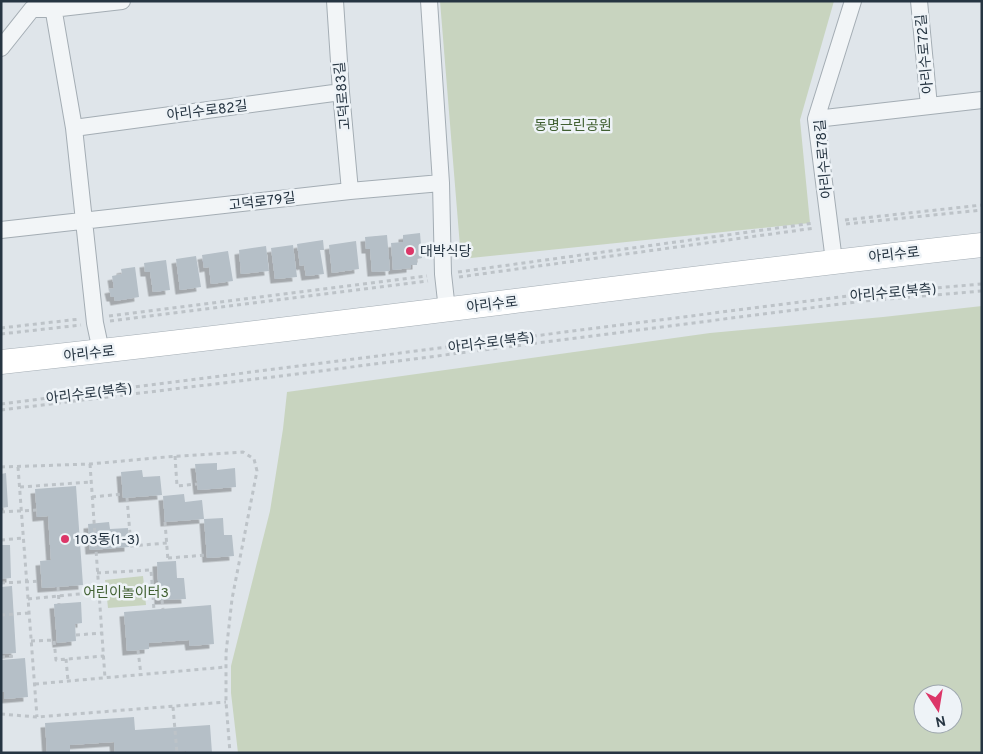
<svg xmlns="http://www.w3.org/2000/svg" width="983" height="754" viewBox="0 0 983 754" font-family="Overpass,'Noto Sans KR',sans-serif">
  <defs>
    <filter id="shadow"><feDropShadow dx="-4.5" dy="4.5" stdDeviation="0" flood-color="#0004"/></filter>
  </defs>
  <rect width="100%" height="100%" fill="#dfe5ea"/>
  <path fill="#c8d4bf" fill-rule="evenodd" d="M440,1H834L800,120L810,223L461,259Z
    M982,306V753H238L231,693V666L270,511L283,429L287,392L710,333L883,317ZM923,694H953V724H923Z
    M143,576L146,605L108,608L105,580Z"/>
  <path fill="#b5bfc7" filter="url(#shadow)" d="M420,233L422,258L417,259V265H411V268L393,270L391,243L403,242V235Z
    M387,235L390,271L372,272L370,249H366L365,237Z
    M323,240L324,250H320L324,274L306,276L304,265L300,266L297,244Z
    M356,241L359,269L332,273L329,245Z
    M293,245L297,277L275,279L271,248Z
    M266,246L269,271L241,274L239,250Z
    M228,251L233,281L211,284L209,267L204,268L202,255Z
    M196,256L201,287L180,290L176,259Z
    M166,260L170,290L153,292L150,272H145L144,263Z
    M135,267L139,297L115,301L114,297H111L109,289L114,288L112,276L122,274L121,269Z
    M217,463V470L235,468L236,487L198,490L195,464Z
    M142,470L143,477L160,476L162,495L123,498L121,472Z
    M6,473L8,507L1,508V474Z
    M76,486L83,585L42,588L40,561L51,560L48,516L37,517L35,489Z
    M184,494L185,502L202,500L204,519L165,522L163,496Z
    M223,518L224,535H232L234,556L207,558L204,519Z
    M109,522L110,529L128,528L129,547L90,550L88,524Z
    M1,545H10L11,578L1,579Z
    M176,561L177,578H184L186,599L159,600L157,562Z
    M12,586L16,653L1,654V587Z
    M81,602L82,623L75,624L76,641L57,643L54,604Z
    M211,605L214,644L190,646L189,640L149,643V649L127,651L124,612Z
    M25,658L28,697L4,699V692H1V660Z
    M134,717L135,730L210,725L212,753H186V751L151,753H115L114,742L70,745V753H47L45,723Z"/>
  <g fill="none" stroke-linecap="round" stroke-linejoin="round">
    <g stroke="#a4adb4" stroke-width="18">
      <path id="minor" d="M52,1L74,128L95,323L101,351
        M335,1L341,92L350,191
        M429,1L441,183L443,274L447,310
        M919,1L929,106
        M1,48L32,9H52L122,1
        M816,119L982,100
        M74,128L341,92
        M1,230L350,191L441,183
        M834,261L816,119L853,1"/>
    </g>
    <g stroke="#a4adb4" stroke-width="25">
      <path id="secondary" d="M1,362C329,327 655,281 982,245"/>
    </g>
    <path stroke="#bdc3c8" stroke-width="3" stroke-dasharray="4 4" stroke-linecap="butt" d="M845,220L982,205
      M846,224L982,210
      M458,272L814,223
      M459,277L815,228
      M109,316L427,276
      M110,321L428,281
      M1,328L80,319
      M1,334L81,325
      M1,404L863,294L982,284
      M1,410L297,374L864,301L982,291
      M175,456L177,486L197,484
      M90,464L105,678
      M1,467L90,464L166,457L243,452L254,459L257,471L232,599L226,653V702L230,753
      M18,467L37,717
      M20,487L91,482
      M92,497L123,494
      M127,498L131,546L167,543
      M165,522L168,561
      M1,540L24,538
      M168,558L207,555
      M97,573L151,570L154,610
      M28,599L99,592
      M162,600L163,609
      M1,615L29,613
      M76,635L102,633
      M31,641L54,640L56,660L104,656
      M138,650L141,675
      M1,657L17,656
      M66,659L68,681
      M35,684L226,667
      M173,707L177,753
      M1,714L37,717L226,702"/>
    <use href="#minor" stroke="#f2f5f7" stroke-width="16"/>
    <use href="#secondary" stroke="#fff" stroke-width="24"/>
    <path stroke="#bdc3c8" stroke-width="3" stroke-dasharray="4 4" stroke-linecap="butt" d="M1,512L37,510
      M1,583L42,581
      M58,587L59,604"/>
  </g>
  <g fill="#dc3668" stroke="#eef3f7" stroke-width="2">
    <circle cx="410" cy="251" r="5"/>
    <circle cx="65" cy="539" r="5"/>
  </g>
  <g text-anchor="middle" stroke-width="5" stroke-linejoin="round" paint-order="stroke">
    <g font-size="14" fill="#263542" stroke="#eef3f7">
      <text transform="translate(924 54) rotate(-95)" y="5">아리수로72길</text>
      <text transform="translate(342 96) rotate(-95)" y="5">고덕로83길</text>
      <text transform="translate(207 110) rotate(-7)" y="5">아리수로82길</text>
      <text transform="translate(823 159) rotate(-95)" y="5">아리수로78길</text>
      <text transform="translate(262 201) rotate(-7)" y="5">고덕로79길</text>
      <text transform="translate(894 254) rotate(-6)" y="5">아리수로</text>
      <text transform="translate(893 292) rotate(-5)" y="5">아리수로(북측)</text>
      <text transform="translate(492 304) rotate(-7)" y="5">아리수로</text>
      <text transform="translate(491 342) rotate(-7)" y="5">아리수로(북측)</text>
      <text transform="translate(89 353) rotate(-6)" y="5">아리수로</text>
      <text transform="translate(89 393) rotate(-7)" y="5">아리수로(북측)</text>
    </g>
    <g font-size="14" fill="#416032" stroke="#eef3f7">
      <text x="573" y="130">동명근린공원</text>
      <text x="126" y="597">어린이놀이터3</text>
    </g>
    <g font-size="14" fill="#263542" stroke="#eef3f7" text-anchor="start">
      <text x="420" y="256">대박식당</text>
      <text x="75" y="544">103동(1-3)</text>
    </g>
  </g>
  <rect width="983" height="754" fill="none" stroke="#263542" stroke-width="5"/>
  <g transform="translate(938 709) rotate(168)"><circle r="24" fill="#eef3f7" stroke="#9ea7af"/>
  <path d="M0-4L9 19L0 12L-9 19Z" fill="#dc3668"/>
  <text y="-8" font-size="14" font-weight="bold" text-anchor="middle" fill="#263542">N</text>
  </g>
</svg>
